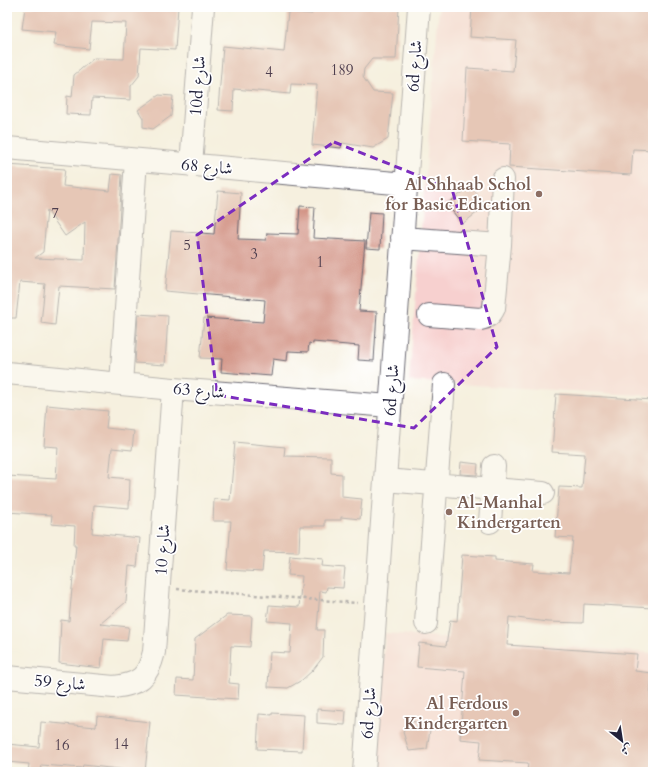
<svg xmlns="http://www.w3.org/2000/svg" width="660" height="779" viewBox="0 0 660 779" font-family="Cardo,Amiri,serif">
  <rect width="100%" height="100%" fill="#fff"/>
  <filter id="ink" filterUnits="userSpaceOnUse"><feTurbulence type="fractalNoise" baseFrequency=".025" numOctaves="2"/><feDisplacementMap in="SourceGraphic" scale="8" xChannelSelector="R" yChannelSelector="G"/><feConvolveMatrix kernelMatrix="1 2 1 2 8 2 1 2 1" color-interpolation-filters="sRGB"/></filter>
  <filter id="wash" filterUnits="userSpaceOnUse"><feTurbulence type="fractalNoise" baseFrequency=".012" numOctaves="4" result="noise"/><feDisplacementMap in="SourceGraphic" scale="16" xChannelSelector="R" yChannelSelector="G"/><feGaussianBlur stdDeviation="0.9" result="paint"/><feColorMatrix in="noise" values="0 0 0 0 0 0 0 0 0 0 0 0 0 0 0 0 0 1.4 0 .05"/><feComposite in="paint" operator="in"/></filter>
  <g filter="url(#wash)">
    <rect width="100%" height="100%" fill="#f6f0df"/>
    <path fill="#f7d0cf" d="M439,7H653V396L409,381Z
      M385,633L653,653V772H374Z"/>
    <g id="blocks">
      <path fill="#d39486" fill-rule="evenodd" d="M25,7H178L175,50L141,48L139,76L131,86V100L92,98L91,115L66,114L67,96L72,97L74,75L94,58L124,59L126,23L92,22L89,49L54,45L56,32L22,29Z
        M312,7H399L396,59H372L364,69L363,77L373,92L393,93L388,139L373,148L342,143L341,148L312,145L317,85L291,84L290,94L234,89L233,111L218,110L223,46L284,52L288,12L312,14Z
        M472,7H653V150L633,149L631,175L509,167L510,144L463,141L467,68L513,71L516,40L470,37Z
        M159,95L173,96L171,116L153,129L143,127V118L138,110Z
        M7,165L65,169L63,186L110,191L112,174L122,175L115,289L59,286L55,325L41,323L45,284L20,282L16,318H7ZM47,210L65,236L85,222L84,260L35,258L43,252Z
        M471,186L486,206L462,224L447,204Z
        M218,191L241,193L238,239L266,240L267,233L298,234L300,206L315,207L313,238L365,241L359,311L377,312L374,361L358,360L359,346L313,342V344L309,343L308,352L288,351L287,361L273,359L271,376L221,372L222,359L200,358L204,318L263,322L265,300L165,291L171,231L214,234Z
        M369,212L382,213L380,249L366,248Z
        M138,314L168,316L165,365L135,363Z
        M556,394L653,400V608L584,604L583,623L548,622L509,617L507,645L637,654L635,671L652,673L650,697H653V772H527L528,763L479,760L481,741L460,739L465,671L417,667L419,643L446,646L450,620L457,621L462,555L495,557V561L534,564L533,571L569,573L573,538L555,537L559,487L582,488L585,454L552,452Z
        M47,405L108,411L106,428L134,431L132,450L112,448L109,477L130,479L129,508L94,505L92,533L140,538L137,567L129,566L126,602L100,624L129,627L127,641L104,639L101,668L59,663L61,620L69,621L76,545H74L75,526L51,524L52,515L7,512V476L56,479L58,447L44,446Z
        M235,442L285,447L284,456L331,457V473L342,474V497L362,499L360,519L341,517V520H325V526H300L299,552L264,551L262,572L227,570L231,521H213L214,499L230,500Z
        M461,462L478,464L477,475L460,474Z
        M290,556L323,559L322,566L345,568L343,588L327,587L326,592L320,591L317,630H324L323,657L313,670L302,680L288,688L268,687L270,652L290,653L292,623L267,621L269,605L299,607L302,576L288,575Z
        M227,615L252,616L250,647L231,646L229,683L239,684L238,699L176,695L177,679L193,680L195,639Z
        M317,709L346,711L345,725L317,723Z
        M272,713L304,715L302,751L257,749L259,714L272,715Z
        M97,716L150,722L145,772L83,765L82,768L41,765L40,772H28L29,764L7,762V744L39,747L41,722L96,727Z
        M413,721L430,730L427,749L409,751L403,732Z"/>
    </g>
  </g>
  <g filter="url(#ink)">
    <use href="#blocks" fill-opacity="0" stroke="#6c6a74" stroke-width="1"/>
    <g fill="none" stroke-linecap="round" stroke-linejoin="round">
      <g stroke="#6c6a74" stroke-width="24">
        <path id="minor" d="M7,148L406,184
          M191,165L203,7
          M402,238L500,245
          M429,315L480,319C487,318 491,315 494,308L500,245L503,179
          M7,373L173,389L390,406
          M121,384L136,160
          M385,480L543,493
          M490,522L494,466
          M426,623L444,384
          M7,677L114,687C140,684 148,677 154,652L173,389
          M364,772L419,7"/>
      </g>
      <path stroke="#6c6a74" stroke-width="2.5" stroke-dasharray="3 3" stroke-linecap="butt" d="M7,11V7
        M177,589L358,603"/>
      <use href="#minor" stroke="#fff" stroke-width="22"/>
    </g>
  </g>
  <path d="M0 0H660V779H0ZM334,142L452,189L497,347L414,428L217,395L197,235Z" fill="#f6f0df" fill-opacity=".55" fill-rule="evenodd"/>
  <path fill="none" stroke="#7b2cbf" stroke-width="3" stroke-dasharray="8 5" stroke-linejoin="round" d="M334,142L452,189L497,347L414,428L217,395L197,235Z"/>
  <g fill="#8d6e63" stroke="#fff" stroke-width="1.5">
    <circle cx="539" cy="194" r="4"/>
    <circle cx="449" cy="512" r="4"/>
    <circle cx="516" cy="713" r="4"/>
  </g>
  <g text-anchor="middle" stroke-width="3.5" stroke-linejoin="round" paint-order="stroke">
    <g font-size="15" fill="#4e3e4e">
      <text x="342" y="75">189</text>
      <text x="269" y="77">4</text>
      <text x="55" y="218">7</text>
      <text x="187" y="250">5</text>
      <text x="254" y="259">3</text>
      <text x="320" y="267">1</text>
      <text x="121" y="749">14</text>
      <text x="62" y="750">16</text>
    </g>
    <g font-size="17" fill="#22223b" stroke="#fff">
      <text transform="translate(414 66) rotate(-86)" y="6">6d شارع</text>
      <text transform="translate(197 86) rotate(-86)" y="6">10d شارع</text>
      <text transform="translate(207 166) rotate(5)" y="6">شارع 68</text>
      <text transform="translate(199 390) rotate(5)" y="6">شارع 63</text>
      <text transform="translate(391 390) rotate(-86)" y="6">6d شارع</text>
      <text transform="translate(162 550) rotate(-86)" y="6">شارع 10</text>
      <text transform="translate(60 682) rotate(5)" y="6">شارع 59</text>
      <text transform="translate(368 713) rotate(-86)" y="6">6d شارع</text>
    </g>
    <g font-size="17" font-weight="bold" fill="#785e54" stroke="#fff" text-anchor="end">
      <text x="531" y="190">Al Shhaab Schol<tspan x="531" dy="20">for Basic Edication</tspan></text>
      <text x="457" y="508" text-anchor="start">Al-Manhal<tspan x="457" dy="20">Kindergarten</tspan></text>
      <text x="508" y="709">Al Ferdous<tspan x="508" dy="20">Kindergarten</tspan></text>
    </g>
  </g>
  <rect width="660" height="779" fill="none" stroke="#fff" stroke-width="24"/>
  <g transform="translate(622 741) rotate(150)" stroke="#ffffff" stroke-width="3" paint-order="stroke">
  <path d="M0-3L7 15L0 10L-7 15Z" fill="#22223b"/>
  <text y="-6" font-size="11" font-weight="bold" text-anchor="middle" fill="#22223b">ش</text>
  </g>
</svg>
